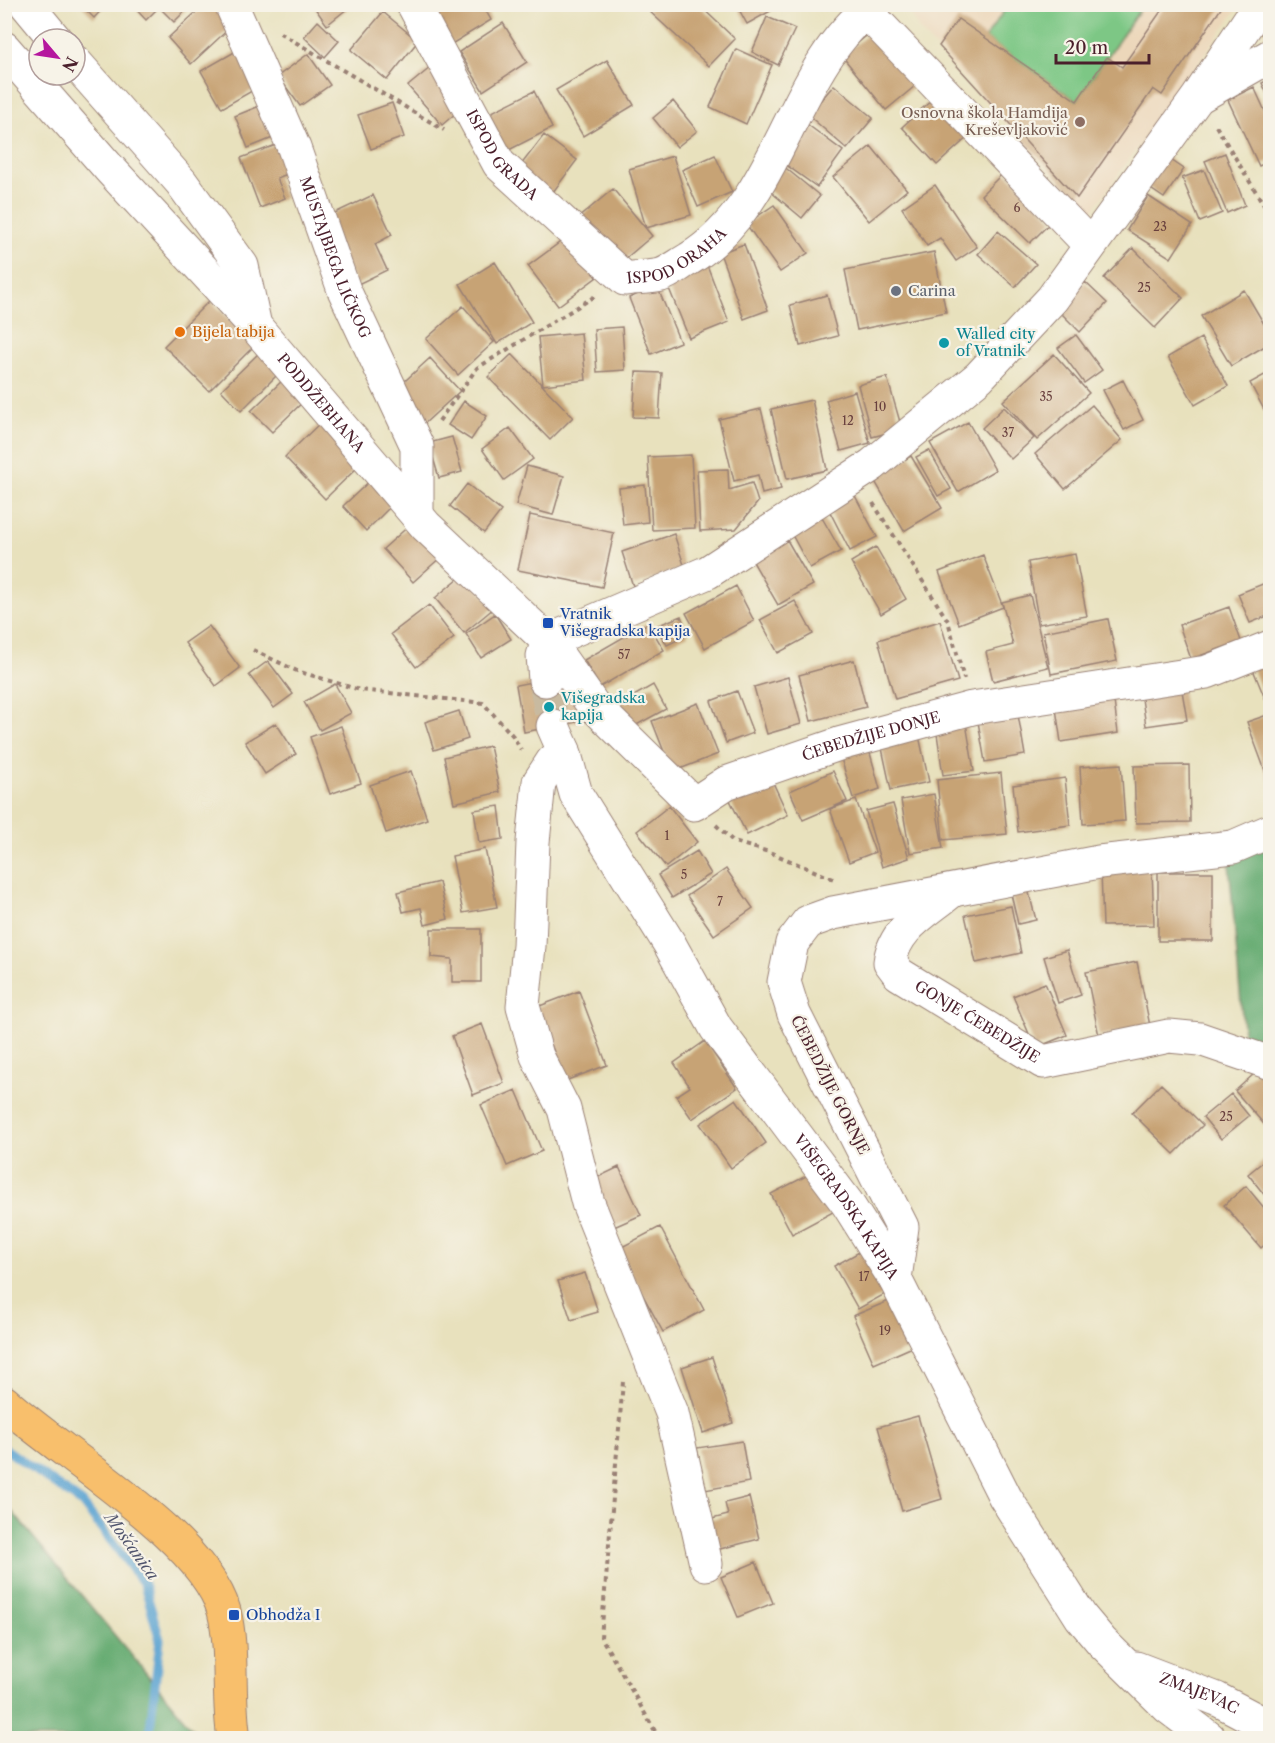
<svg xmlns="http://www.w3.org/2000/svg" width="1275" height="1743" viewBox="0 0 1275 1743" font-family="'Libre Caslon Text',serif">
  <rect width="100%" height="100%" fill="#f7f3e8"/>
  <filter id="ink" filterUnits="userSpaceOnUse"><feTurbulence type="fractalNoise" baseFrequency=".0167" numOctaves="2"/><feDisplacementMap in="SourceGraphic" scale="12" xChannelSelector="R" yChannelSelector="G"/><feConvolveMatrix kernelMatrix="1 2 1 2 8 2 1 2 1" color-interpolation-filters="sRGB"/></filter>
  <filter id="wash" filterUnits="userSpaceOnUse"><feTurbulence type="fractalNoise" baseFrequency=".008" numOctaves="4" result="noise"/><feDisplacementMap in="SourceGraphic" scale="24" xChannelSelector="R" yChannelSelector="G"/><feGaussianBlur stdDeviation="1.35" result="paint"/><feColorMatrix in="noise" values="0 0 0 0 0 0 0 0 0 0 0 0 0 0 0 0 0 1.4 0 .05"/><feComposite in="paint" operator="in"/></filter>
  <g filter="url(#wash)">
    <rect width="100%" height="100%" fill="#e8e1bd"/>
    <path fill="#ecd7ba" d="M905,5H1240L1090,214L920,31Z"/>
    <path fill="#7dc785" stroke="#647358" stroke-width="1.5" d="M1008,5H1143L1077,101L985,38Z"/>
    <path fill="#66ac72" stroke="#58664e" stroke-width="1.5" d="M1270,839V1049L1244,1039L1229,863Z
      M5,1503L200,1738H5Z"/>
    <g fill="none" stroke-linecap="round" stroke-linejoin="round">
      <path stroke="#5aa3d1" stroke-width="9" d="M4,1448L82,1503L144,1584L160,1640L149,1738"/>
    </g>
    <g id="blocks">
      <path fill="#c7a375" d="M80,4H107L94,18Z
        M131,4H192L174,22L159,7L146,20Z
        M205,4H217L234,24L191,64L168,38Z
        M312,4H353L327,25Z
        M426,4H482L491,20L450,45Z
        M654,4H698L735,39L709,66L648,10Z
        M736,4H783L747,24Z
        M1166,4H1224L1162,95L1153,89L1077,198L939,46L958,19L1077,101L1107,57L1122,67Z
        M1270,6V36L1256,22Z
        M383,12L418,41L387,80L351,50Z
        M767,17L795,29L778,65L752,52Z
        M318,21L339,41L325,57L304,37Z
        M503,23L527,62L483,91L459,52Z
        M871,32L915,86L886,110L842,56Z
        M736,49L772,65L746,124L710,107Z
        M238,50L259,87L222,108L201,71Z
        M308,54L330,85L300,106L278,76Z
        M607,60L634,105L583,136L556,90Z
        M431,67L464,106L442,125L408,86Z
        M1270,79V100L1262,83Z
        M834,85L873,118L847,149L808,115Z
        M1254,87L1270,122V161L1259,166L1228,100Z
        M534,91L552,128L505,152L486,115Z
        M935,97L970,135L937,165L902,127Z
        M673,101L697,131L677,147L653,118Z
        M267,103L280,135L248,148L235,116Z
        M392,103L404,137L371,149L358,115Z
        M804,122L843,151L817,187L778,159Z
        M544,135L577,160L550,196L517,170Z
        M284,142L295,171L277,178L285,198L260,208L241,158Z
        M871,146L907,190L869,221L833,177Z
        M1225,153L1245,205L1227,213L1205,161Z
        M1162,154L1184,169L1164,198L1142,183Z
        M715,155L732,192L698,207L682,170Z
        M673,156L691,215L646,228L629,169Z
        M782,165L820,196L802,218L765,187Z
        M1204,170L1222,213L1200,222L1182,178Z
        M1005,171L1053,220L1030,243L981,195Z
        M935,185L977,247L956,261L940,238L927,246L902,208Z
        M613,189L652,236L618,265L578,218Z
        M373,195L392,235L375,244L387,270L356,285L324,218Z
        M1148,196L1192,225L1171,258L1127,230Z
        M774,205L808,253L780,272L746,224Z
        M998,231L1036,264L1015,287L978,254Z
        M567,237L597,277L558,306L528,266Z
        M744,244L768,310L744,319L720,253Z
        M1133,248L1183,298L1155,328L1104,278Z
        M934,252L946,312L857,330L845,270Z
        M495,262L532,322L497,344L460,284Z
        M707,265L729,322L689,338L666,281Z
        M1085,282L1107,303L1080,332L1058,310Z
        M657,286L680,342L651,354L629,298Z
        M1244,290L1270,334V343L1231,366L1201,316Z
        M827,295L838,336L800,346L790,305Z
        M210,300L255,345L209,391L164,346Z
        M463,306L494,342L458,375L426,339Z
        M622,327L625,370L597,372L594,329Z
        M581,333L586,380L543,385L538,337Z
        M1076,335L1102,370L1084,383L1058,348Z
        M1201,338L1228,386L1195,405L1168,357Z
        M260,352L280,372L241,411L221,390Z
        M512,354L573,417L550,440L488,377Z
        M1054,354L1089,393L1037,440L1003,401Z
        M430,358L460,391L424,424L394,391Z
        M636,372L662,373L659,418L633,417Z
        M1270,372V421L1250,383Z
        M290,373L311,394L272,432L251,411Z
        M887,377L902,429L872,437L858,385Z
        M1123,380L1143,420L1124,430L1103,390Z
        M855,391L870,443L841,451L826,400Z
        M812,400L827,470L787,479L771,409Z
        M464,401L487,416L471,440L448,425Z
        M1092,405L1122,440L1065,489L1035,454Z
        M1004,407L1034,438L1011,459L982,428Z
        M761,409L781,489L762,494L758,475L734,481L719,419Z
        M324,419L364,461L325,499L285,457Z
        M968,422L995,470L958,492L930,443Z
        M510,428L533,459L504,480L482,449Z
        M452,437L462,472L439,478L429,443Z
        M929,450L951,489L938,496L916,457Z
        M691,455L695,528L652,530L648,457Z
        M911,456L942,508L904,531L873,478Z
        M527,466L564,476L553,515L516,505Z
        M728,469L729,490L752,483L758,502L736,529L700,531L697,470Z
        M376,475L399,498L366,531L343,506Z
        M467,484L501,511L484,533L450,506Z
        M645,485L648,522L623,525L619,488Z
        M853,492L877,537L850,551L827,506Z
        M530,515L614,533L602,587L518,570Z
        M821,516L841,551L810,568L791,533Z
        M412,523L442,556L413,582L383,549Z
        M674,534L685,568L633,586L622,552Z
        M787,540L813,585L778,605L752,560Z
        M876,547L906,599L881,614L851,562Z
        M1075,554L1087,616L1039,624L1028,562Z
        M983,555L1003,607L959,624L939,572Z
        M465,573L494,608L464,633L435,598Z
        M1270,581V615L1250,623L1238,594Z
        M736,586L754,621L705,648L686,613Z
        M1030,595L1048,667L993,681L986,652L1013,645L1002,602Z
        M795,601L813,634L778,653L760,620Z
        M429,605L454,638L416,667L391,634Z
        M1229,607L1241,641L1191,659L1179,625Z
        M495,614L511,639L481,658L466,634Z
        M681,616L688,635L667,645L656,626Z
        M1108,619L1117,661L1051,674L1043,632Z
        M940,621L958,681L895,699L878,640Z
        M648,623L664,650L600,687L584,660Z
        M209,626L240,668L216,686L185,643Z
        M854,660L866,707L811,721L799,675Z
        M1270,660V705L1268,706L1252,667Z
        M268,661L293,694L274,708L249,675Z
        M573,674L582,721L524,732L516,685Z
        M788,677L801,724L767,734L754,687Z
        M1180,679L1187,720L1146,726L1140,685Z
        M335,684L351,713L320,730L304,702Z
        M653,685L666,709L631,728L618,705Z
        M737,691L753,733L726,743L711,701Z
        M1113,693L1118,733L1061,742L1055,702Z
        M698,703L718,754L672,772L652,721Z
        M1017,709L1025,755L985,762L977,716Z
        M459,711L468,739L434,750L425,722Z
        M1270,714V784L1247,722Z
        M276,723L296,754L265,774L245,742Z
        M966,723L974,771L943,775L936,727Z
        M341,726L361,783L330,794L310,737Z
        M918,731L929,782L891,790L880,739Z
        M490,746L500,792L454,803L444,757Z
        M868,746L880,789L853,798L840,755Z
        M1121,764L1125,821L1083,824L1080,767Z
        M1189,765L1190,822L1136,823L1134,766Z
        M411,771L427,819L386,833L370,785Z
        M833,771L847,801L803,820L790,791Z
        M1001,773L1007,834L943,840L937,780Z
        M769,774L788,815L747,835L727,794Z
        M1065,778L1070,825L1018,832L1013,785Z
        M934,794L943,848L910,853L901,800Z
        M856,800L875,852L849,862L830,809Z
        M893,804L909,858L882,867L866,811Z
        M499,806L503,839L479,843L474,810Z
        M669,806L697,842L666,867L637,831Z
        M485,849L497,907L463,913L452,856Z
        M697,851L711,874L672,898L658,875Z
        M726,869L753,908L714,935L687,896Z
        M1152,869L1154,925L1103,926L1101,871Z
        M1158,872H1213V941H1158Z
        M439,882L448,919L425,925L421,908L403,912L398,892Z
        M1027,885L1036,920L1018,924L1010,890Z
        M1011,906L1021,953L976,963L965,915Z
        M431,929H481V982H452V959L431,957Z
        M1067,950L1081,995L1058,1003L1044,957Z
        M1137,962L1150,1026L1099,1036L1086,972Z
        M1045,983L1067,1035L1035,1048L1013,996Z
        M579,991L607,1065L565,1081L537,1007Z
        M482,1024L504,1083L473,1095L452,1036Z
        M705,1041L737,1088L692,1119L676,1096L690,1087L674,1063Z
        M1264,1065L1270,1072V1131L1235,1091Z
        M1161,1084L1203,1125L1174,1154L1132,1113Z
        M516,1090L542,1151L507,1166L481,1105Z
        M1231,1094L1249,1116L1221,1139L1203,1117Z
        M736,1099L766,1143L731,1168L700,1124Z
        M1270,1156V1202L1248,1174Z
        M619,1167L641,1215L614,1227L592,1180Z
        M812,1173L833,1212L792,1234L771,1194Z
        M1246,1186L1270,1215V1240L1261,1248L1224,1205Z
        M660,1227L704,1310L663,1332L618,1249Z
        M870,1246L894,1289L858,1309L834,1266Z
        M585,1273L598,1312L571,1320L558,1281Z
        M896,1298L917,1345L874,1364L853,1316Z
        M712,1357L733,1423L703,1433L682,1367Z
        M918,1416L942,1499L902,1511L878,1427Z
        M742,1441L749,1482L705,1490L697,1448Z
        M749,1497L759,1539L716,1550L708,1520L728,1515L725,1503Z
        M756,1562L773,1603L738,1617L721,1577Z"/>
    </g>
  </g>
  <g filter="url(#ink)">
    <use href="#blocks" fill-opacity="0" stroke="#998074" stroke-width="1.5"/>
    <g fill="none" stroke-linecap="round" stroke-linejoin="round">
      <path stroke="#c8baa0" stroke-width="33" stroke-dasharray="33 16" stroke-linecap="butt" d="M545,680L553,726"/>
      <g stroke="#998074" stroke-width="35">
        <g id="minor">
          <path d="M26,4L55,39"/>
          <path id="s1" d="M231,4L294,148L344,290L417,446V513"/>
          <path id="s2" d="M413,4L499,164L625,279C636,277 650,278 661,275C670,272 680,264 689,259C783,201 788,69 875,4"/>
          <path d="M859,4L1090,245"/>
          <path id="s3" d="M4,48L108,167L255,326L426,526L548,641L593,705L694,804L726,783L839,744L972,708L1207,672L1270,647"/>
          <path d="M75,62L181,182L242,266L255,326"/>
          <path d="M1202,95L1270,56"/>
          <path d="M548,641L708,572L872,465L979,377L1052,299L1198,97L1260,4"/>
          <path d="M545,680L543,656L548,641"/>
          <path id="s4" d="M553,726L564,751L576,794L669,943L716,1028L847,1203L895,1279L1005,1497L1081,1617L1102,1642L1168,1707L1209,1738"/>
          <path d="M564,751L552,762L539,782L533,842L529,946L523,1006L537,1056L564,1109L588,1203L672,1413L706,1564"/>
          <path id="s5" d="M949,893C925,913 894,929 890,962L899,974L1043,1062L1169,1036L1200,1039L1270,1063"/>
          <path d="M895,1279L902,1227L794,1014L784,982L792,943L808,922L833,913L1099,862L1233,847L1270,831"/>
          <path id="s6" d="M1136,1668L1217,1699L1270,1727"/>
        </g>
      </g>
      <g stroke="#998074" stroke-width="35">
        <path id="major" d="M4,1402C62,1455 203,1537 224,1611C234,1651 227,1698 234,1738"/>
      </g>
      <path stroke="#998074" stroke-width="4" stroke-dasharray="4.5 4.5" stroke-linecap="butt" d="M280,33L444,130
        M1216,126L1270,215
        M439,421L477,368L597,295
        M873,503L948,621L964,679
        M253,650L297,671L360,690L483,703L513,736L521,750
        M716,825L734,842L769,852L836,880
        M623,1382L601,1637L659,1738"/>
      <use href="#minor" stroke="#fff" stroke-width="33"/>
      <use href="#major" stroke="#f8bf6c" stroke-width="33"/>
    </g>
  </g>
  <circle fill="#8d6e63" stroke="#f7f3e8" stroke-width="2" cx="1080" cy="122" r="6"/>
  <circle fill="#6b7280" stroke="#f7f3e8" stroke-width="2" cx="896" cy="291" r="6"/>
  <circle fill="#e8710a" stroke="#f7f3e8" stroke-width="2" cx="180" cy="332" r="6"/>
  <g fill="#0f9aa8" stroke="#f7f3e8" stroke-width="2">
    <circle cx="944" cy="343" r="6"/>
    <circle cx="549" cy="707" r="6"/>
  </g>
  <g fill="#1a4fb4" stroke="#f7f3e8" stroke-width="2">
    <rect x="542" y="617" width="12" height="12" rx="3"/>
    <rect x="228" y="1609" width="12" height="12" rx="3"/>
  </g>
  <g text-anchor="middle" stroke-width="4.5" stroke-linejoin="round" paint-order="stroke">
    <g font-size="12" fill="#69403e">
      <text x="1017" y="212">6</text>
      <text x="1160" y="231">23</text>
      <text x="1144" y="292">25</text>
      <text x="1046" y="401">35</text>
      <text x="880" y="411">10</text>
      <text x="848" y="425">12</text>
      <text x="1008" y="437">37</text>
      <text x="624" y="659">57</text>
      <text x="667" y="840">1</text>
      <text x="684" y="879">5</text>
      <text x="720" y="906">7</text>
      <text x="1226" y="1121">25</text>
      <text x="864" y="1281">17</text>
      <text x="885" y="1335">19</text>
    </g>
    <g font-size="15" fill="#785e54" stroke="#f7f3e8" text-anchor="end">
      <text x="1068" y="118">Osnovna škola Hamdija<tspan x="1068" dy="17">Kreševljaković</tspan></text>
    </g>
    <g font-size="15" fill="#4a1f2b" stroke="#f7f3e8">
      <text dy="5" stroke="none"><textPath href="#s2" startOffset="176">ISPOD GRADA</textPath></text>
      <text dy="5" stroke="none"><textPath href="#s2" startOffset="410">ISPOD ORAHA</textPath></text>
      <text dy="5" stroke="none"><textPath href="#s1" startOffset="274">MUSTAJBEGA LIČKOG</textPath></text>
      <text dy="5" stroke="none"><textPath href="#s3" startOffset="476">PODDŽEBHANA</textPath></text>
      <text dy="5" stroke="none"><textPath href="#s3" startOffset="1216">ĆEBEDŽIJE DONJE</textPath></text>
      <text dy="5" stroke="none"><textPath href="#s5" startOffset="200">GONJE ĆEBEDŽIJE</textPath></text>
      <text transform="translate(830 1085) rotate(63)" y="5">ĆEBEDŽIJE GORNJE</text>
      <text dy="5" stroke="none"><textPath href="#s4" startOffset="566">VIŠEGRADSKA KAPIJA</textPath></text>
      <text dy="5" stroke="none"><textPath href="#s6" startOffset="68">ZMAJEVAC</textPath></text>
    </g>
    <g font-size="15" fill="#5b616d" stroke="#f7f3e8" text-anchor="start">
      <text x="908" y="296">Carina</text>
    </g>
    <g font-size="15" fill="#c56008" stroke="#f7f3e8" text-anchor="start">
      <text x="192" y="337">Bijela tabija</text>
    </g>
    <g font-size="15" fill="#0d838f" stroke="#f7f3e8" text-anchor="start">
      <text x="956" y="339">Walled city<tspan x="956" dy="17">of Vratnik</tspan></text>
      <text x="561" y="703">Višegradska<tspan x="561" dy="17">kapija</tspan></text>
    </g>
    <g font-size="15" fill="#164399" stroke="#f7f3e8" text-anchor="start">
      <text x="560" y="619">Vratnik<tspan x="560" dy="17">Višegradska kapija</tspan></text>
      <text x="246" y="1620">Obhodža I</text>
    </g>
    <g font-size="16" font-style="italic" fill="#50546d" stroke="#f7f3e8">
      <text transform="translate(132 1546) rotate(54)" y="6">Mošćanica</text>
    </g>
  </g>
  <rect width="1275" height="1743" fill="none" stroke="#f7f3e8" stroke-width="24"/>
  <g transform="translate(57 57) rotate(119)"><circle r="28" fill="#f7f3e8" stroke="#b29e9c" stroke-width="1.5"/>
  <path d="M0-4.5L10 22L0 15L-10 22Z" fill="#b5179e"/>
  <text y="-9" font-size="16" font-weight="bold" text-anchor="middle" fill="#4a1f2b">N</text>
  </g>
  <path d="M1056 54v9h93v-9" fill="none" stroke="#4a1f2b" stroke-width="3"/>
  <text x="1065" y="54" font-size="18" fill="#4a1f2b" stroke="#f7f3e8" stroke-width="4.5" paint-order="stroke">20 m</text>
</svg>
